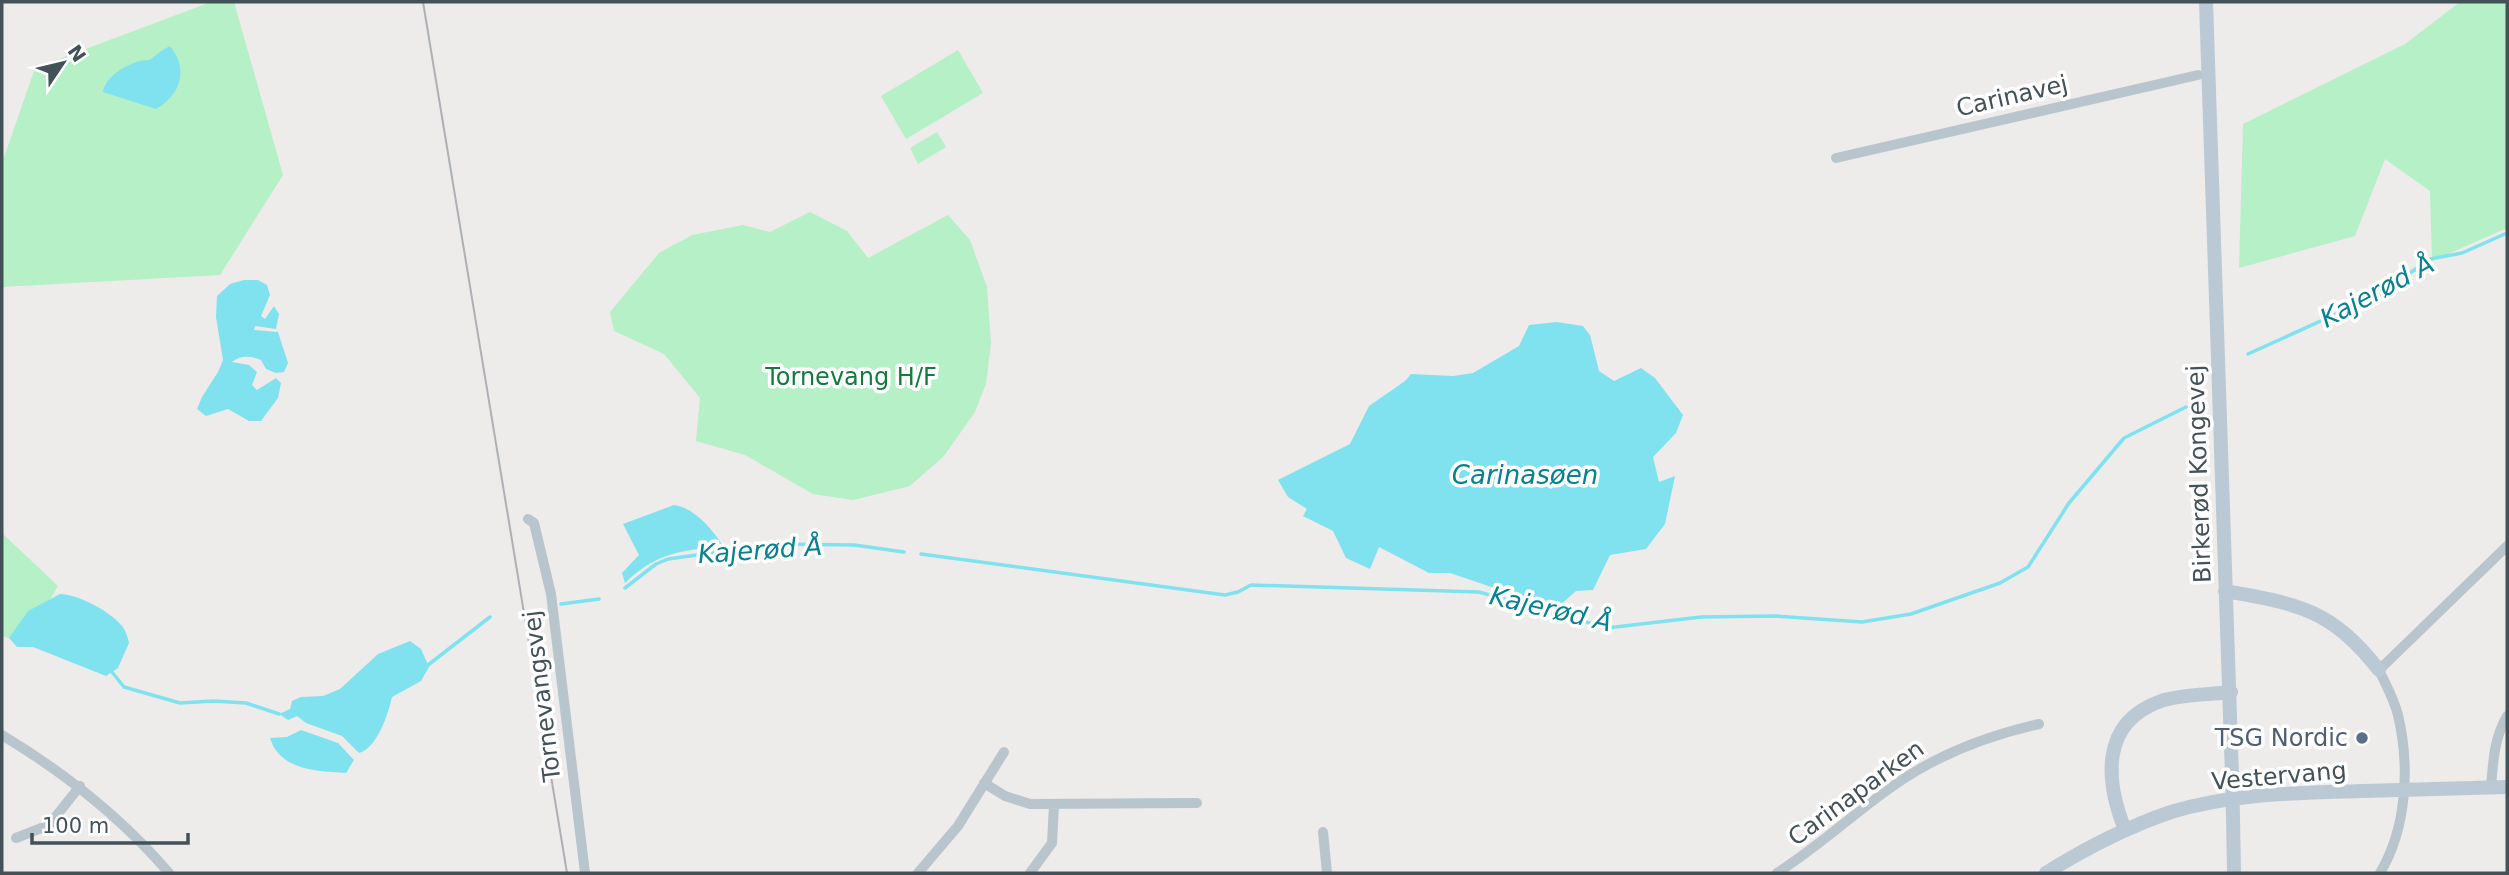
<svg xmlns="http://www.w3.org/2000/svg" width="2509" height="875" viewBox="0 0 2509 875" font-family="'DejaVu Sans',sans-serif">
  <rect width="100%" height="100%" fill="#eeebeb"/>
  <path fill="#b5f0c6" d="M211,2H234L283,175L220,275L2,287V163L35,68Z
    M2460,2H2507V228L2432,261L2430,191L2385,159L2355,236L2239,268L2243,124L2405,44Z
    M958,50L983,93L906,139L881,96Z
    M937,132L946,147L918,164L910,148Z
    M810,212L847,231L868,258L948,215L970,240L987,287L991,343L986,384L975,412L944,456L910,486L853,500L813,494L745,455L696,441L700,398L664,354L614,331L610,312L659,253L692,235L743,225L770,232Z
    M2,533L58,586L24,643L2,636Z"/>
  <path fill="#80e2ef" d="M170,46C189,69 181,95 156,109L103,92C105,77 125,65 140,61C146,59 145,62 151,59C157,54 162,50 170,46Z
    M244,280H258L267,285L270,295L261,316L265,319L274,306L279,314L276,329L255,326L254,330L278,332L288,363L284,372L276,373L266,369L261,360C251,356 241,355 232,362L249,365L257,372L252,385L257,390L276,378L281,383L278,398L261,421H249L228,409L206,416L197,409L202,397L218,372L223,360L216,317L217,296L230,284Z
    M1557,322L1583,326L1590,335L1599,371L1614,381L1641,368L1655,378L1683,415L1676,433L1653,457L1659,482L1675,476L1665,524L1646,549L1610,555L1593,590L1576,591L1556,609L1450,573H1429L1379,547L1370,569L1346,558L1333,531L1303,516L1307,509L1288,497L1278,480L1350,444L1369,406L1405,381L1411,374L1453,376L1473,373L1519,346L1529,325Z
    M674,505C695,508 712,529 723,546C681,551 657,552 625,583L622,573L639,555L623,524Z
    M60,594C80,595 110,611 123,627C126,632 128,638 129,643L118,668L106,676L33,647H17L9,638L28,611Z
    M410,641L421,649L429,667L421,681L392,697C388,715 377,748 359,753L342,736L306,723L297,716L288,720L279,714L290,709L292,701L301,697L323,696L340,689L378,654Z
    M301,730L338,743L354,760L346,773C318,771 280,771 270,738L287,737Z"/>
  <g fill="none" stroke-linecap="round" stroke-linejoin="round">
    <path stroke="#80e2ef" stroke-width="3.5" d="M2248,354L2380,294L2430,259L2462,253L2507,233
      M921,554L1225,595L1238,592L1251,585L1479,592L1607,628L1701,617L1776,616L1862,622L1911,614L2000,583L2028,567L2069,503L2124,438L2186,407
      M625,588L656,564L668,559L776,544L854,545L904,552
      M561,604L599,599
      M428,665L490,617
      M112,672L124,687L180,703L213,701L246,703L279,714"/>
    <path stroke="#b8c5cc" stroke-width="10" d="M1836,158L2198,75
      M528,519L534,523L551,594L585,873
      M2,735C65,773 121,817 169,873
      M984,783L1005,796L1030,804L1197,803
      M2491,787C2493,763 2494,738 2507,716
      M1323,832L1327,873
      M16,838L49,825L80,786
      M918,873L958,826L1004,752
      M1030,873L1052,843L1054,805
      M1777,873C1818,847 1853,814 1893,786C1938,754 1986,736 2039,724
      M2380,873C2407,828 2410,766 2398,715C2394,699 2386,685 2379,670L2507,546"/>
    <path stroke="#bac9d4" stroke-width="14" d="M2206,2L2232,776
      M2225,591C2299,604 2331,609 2379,670
      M2233,818L2234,873
      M2125,830C2106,782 2099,723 2161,701C2182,694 2208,695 2231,692
      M2046,873C2086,848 2127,827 2171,812C2233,793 2299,793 2363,791C2411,790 2459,788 2507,787"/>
    <path stroke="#adb1b6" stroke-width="2" d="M423,2L567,873"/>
    <path stroke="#bac9d4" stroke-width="14" d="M2232,776L2233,818"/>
  </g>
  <circle fill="#5c6f8a" stroke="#fff" stroke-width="2.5" cx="2362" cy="738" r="7"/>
  <g text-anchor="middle" stroke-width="7" stroke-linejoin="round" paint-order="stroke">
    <g font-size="24" fill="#435159" stroke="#fff">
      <text transform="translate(2012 96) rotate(-13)" y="8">Carinavej</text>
      <text transform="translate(2199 474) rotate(-92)" y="8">Birkerød Kongevej</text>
      <text transform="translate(542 696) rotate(-97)" y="8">Tornevangsvej</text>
      <text transform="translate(2279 776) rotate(-5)" y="8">Vestervang</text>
      <text transform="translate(1856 793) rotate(-36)" y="8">Carinaparken</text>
    </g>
    <g font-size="24" fill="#127c3d" stroke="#fff">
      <text x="851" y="385">Tornevang H/F</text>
    </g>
    <g font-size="24" fill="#4e5e75" stroke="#fff" text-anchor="end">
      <text x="2348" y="746">TSG Nordic</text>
    </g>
    <g font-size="26" font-style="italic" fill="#088292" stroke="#fff">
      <text transform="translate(2377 291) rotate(-28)" y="9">Kajerød Å</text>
      <text x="1525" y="484">Carinasøen</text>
      <text transform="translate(760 550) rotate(-4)" y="9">Kajerød Å</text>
      <text transform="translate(1551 609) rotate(13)" y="9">Kajerød Å</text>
    </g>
  </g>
  <rect width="2509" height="875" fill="none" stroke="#435159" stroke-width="7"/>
  <g transform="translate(63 63) rotate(55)" stroke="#ffffff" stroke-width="5" paint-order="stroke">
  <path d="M0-5L12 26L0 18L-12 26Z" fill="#435159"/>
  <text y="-10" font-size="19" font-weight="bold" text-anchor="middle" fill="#435159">N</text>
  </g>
  <path d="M32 833v10h156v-10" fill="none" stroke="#435159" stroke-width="3.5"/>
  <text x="42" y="833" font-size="21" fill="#435159" stroke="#ffffff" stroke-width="5" paint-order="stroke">100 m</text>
</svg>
